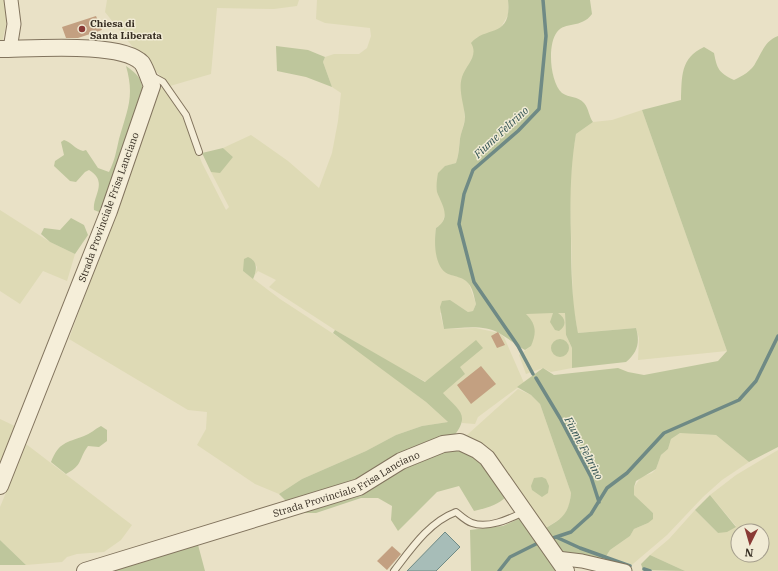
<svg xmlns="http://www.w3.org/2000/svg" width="778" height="571" viewBox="0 0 778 571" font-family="'IBM Plex Serif',serif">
  <rect width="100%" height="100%" fill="#e9e1c6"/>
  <path fill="#dedab5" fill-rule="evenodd" d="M0,0H7L8,9L6,25L2,42H0Z
    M107,0H299L297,6L274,9L217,8L211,74L170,86L132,46L105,12Z
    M317,0H508V15L500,29L476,38L474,54L469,64L464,111L465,119L460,138L458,157L456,163L446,166L437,190L445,209V214L442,224L436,228L435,236L437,255L448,274L463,278L469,284L476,304L473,311L468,312L457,305L440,313L444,329L476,328L499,333L504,337L524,383L478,417L475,424L462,423L457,408L438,388L401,369L335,330L269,287L276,280L258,271L255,275L257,267L252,259L243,271L280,299L355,348L426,402L448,422L422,426L396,435L366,451L302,479L279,494L255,484L197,445L206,429L207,412L188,410L69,339L141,139L157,86H160L165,90L186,123L202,163L226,210L229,207L211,172L215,171L233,157L223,148L251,135L288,161L319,188L332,153L338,121L341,93L332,87L323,62L325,57L334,54H359L367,48L371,36L370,28L325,23L316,19Z
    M642,110L727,351L638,360L639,338L636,328L578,333L573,307L570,193L572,157L576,134L593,122L612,120Z
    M0,210L50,242L75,254L67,281L43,271L20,304L0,291Z
    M525,313H565L566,335L572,348V368L551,372L543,368L526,374L519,355L531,346Z
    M518,389L531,395L540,404L571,493L569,506L563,517L544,529L467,438V435Z
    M0,419L19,428L0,473Z
    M687,432L695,434L716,435L749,462L722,480L703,497L667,535L627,569L603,561L610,550L630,536L634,529L648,523L653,513L638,501L634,495V487L641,477L652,473L656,469L661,455L668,449L671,439L680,433Z
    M26,444L132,525L121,540L104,552L77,554L67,557L62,562L26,565L0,540V507Z
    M778,450V571H685L650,555L669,539L695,510L718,533L736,526L710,495L736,475ZM738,531H762V555H738Z"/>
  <path fill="#bec69c" d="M508,0H590L592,14C581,29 565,21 557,32C547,45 550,82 562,93C569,98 578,96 584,103C589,109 589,117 593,122L576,134C570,169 570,203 571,238C571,271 572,302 578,333L636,328C640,342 638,352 626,362L572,368V348L566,335L565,313H558C566,318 567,326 559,331L555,330L550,322L553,313L526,314C536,324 537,332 531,346L525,350C516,345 508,338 499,333C484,324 461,328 444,329L440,307L442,301L450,300L468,312L473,311L476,304C474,297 473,288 468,283C463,277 456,277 448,274C434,267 434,242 436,228C452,218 442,205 437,192C436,186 437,179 438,173L445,166L456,163C459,155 459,147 460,139C461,132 465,124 465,117C464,104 458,90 462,77C466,65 479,56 471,43C486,25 512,39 508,0Z
    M778,36V447L749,462L716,435L680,433L671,439L668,449L661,455L656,469L636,481L634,487V495L653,513V519L648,523L634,529L630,536L610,550L603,561L569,554L561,550L544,529C562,519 569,514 571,493L540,404L531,395L517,387L543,368L554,375L618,368L628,372L644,375L718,361L727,351L642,110L681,100C682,77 680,58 704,47L714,53C717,69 719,73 734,80C742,76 752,71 756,62C762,52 765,41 778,36Z
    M276,46L308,50L325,57L323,62L332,87L306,77L277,71Z
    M126,66C140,76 144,81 142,99L103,211L99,212L94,210C92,196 109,182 89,170L85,172L76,182L70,181L54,166L55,161L64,155L61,142L64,140C71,142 75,149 83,151L86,150L98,168L109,172C115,160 116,152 119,139C127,110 135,97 126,66Z
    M223,148L233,157L220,173L211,172L202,153Z
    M71,218L84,225L88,235L75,254L50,242L41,234L44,228L60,230Z
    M248,257C258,261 257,270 253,279L243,271L244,259Z
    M335,330L425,382L476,340L483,348L460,367L465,374L443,393C458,410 471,414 454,436L351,483L287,502L279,494L302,479L366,451L396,435L422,426L448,422L426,402L333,333Z
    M551 348a9 9 0 1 1 18 0a9 9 0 1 1-18 0Z
    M101,426L107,430V441L99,447L88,446C78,460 83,465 66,474L51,462C59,442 66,443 84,436C90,434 95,429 101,426Z
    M457,447L480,461L507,496C498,505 487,508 474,511L459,486L437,492L398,531L391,520L392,506L378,498H361L316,513H306L294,508Z
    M542,477L546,479L549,486L548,493L542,497L532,490L531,486L534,478Z
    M710,495L736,527L727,532L718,533L695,510Z
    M523,517L559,571H471L470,530L503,526Z
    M0,540L26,565H0Z
    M197,541L205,571H103Z
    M650,555L685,571L643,570L641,564Z"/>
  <path fill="#a7bdb8" stroke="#6f8a85" d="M445,532L460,547L436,571H407Z"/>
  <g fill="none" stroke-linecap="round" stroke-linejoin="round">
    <path stroke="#6f8a85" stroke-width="3.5" d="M533,374L518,346L474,282L459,224L464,194L473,170L518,131L539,109L546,36L543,0
      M536,378L560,418L591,477L599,502
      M556,537L580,548L630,566
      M550,539L571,532L591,514L607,488L627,473L664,433L739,400L756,381L778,336
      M644,569L650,571
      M499,571L510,557L540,542"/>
  </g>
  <path fill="#c3a081" d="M96,16L102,30L78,38H66L62,27Z
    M498,332L505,345L497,348L491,336Z
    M481,366L496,384L471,404L457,385Z
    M392,546L401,554L387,570L377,561Z"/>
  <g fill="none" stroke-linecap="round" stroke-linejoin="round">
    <g stroke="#82745e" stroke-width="8">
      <path id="service" d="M150,75L163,82L186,115L199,152
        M394,571C411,549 429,522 456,512C461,516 466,521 472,523C488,529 509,519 524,512"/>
    </g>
    <g stroke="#82745e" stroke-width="15">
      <path id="minor" d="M10,49L14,24L11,0
        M557,558L582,561L625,571"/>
    </g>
    <g stroke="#82745e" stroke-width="18">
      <g id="tertiary">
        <path d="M0,49C30,49 122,41 142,63C146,69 149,79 152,86L109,211L0,486"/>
        <path id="s1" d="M85,571L359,487L401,461L443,444L460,442L477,450L487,458L566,571"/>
      </g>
    </g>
    <use href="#service" stroke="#f5eed9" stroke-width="6"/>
    <use href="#minor" stroke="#f5eed9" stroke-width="13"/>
    <use href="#tertiary" stroke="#f5eed9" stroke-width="16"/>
  </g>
  <circle fill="#8a3a35" stroke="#f1ebd5" stroke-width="1.5" cx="82" cy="29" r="4"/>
  <g text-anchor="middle" stroke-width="3" stroke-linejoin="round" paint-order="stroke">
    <g font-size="10" font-weight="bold" fill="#342b20" stroke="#f1ebd5" text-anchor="start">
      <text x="90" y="27">Chiesa di<tspan x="90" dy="12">Santa Liberata</tspan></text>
    </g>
    <g font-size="10" fill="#342b20" stroke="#f1ebd5">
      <text transform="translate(108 207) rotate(-70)" y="4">Strada Provinciale Frisa Lanciano</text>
      <text dy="4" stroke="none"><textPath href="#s1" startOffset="276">Strada Provinciale Frisa Lanciano</textPath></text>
    </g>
    <g font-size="11" font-style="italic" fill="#315252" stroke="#f1ebd5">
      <text transform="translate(501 132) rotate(-43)" y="4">Fiume Feltrino</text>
      <text transform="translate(584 448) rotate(62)" y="4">Fiume Feltrino</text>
    </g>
  </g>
  <g transform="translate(750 543) rotate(185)"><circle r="19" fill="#f1ebd5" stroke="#a59e8d"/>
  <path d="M0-3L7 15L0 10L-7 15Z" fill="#8a3a35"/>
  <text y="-6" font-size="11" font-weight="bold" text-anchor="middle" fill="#342b20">N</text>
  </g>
</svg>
